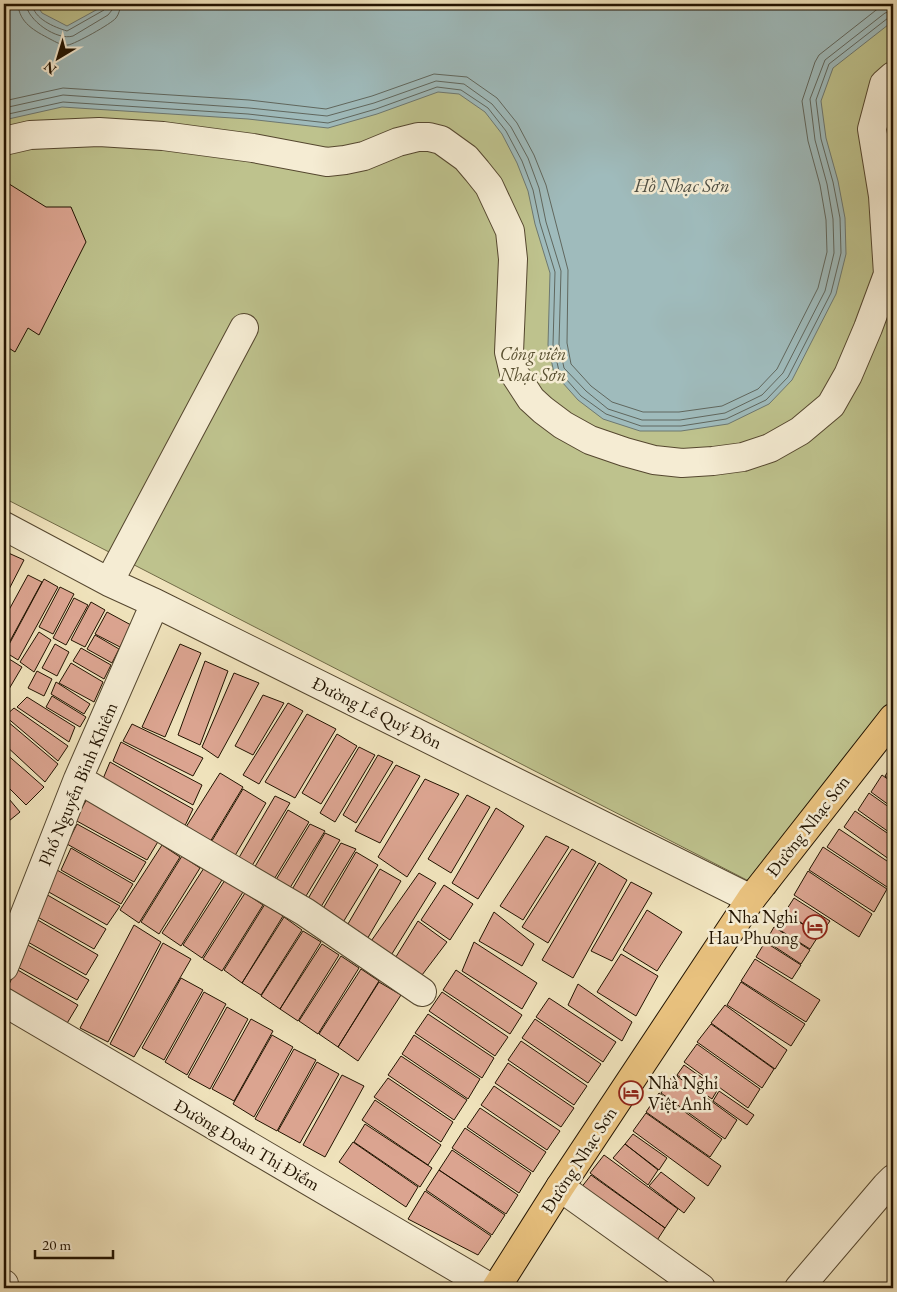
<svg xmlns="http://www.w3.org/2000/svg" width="897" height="1292" viewBox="0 0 897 1292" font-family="'EB Garamond',serif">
  <rect width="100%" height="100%" fill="#efe2bb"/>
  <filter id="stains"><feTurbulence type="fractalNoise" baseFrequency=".004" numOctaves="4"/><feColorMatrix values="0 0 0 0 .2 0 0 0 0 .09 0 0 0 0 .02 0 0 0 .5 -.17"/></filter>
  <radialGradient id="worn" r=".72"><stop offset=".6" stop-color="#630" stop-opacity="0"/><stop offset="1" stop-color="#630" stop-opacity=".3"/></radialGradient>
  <path fill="#bec28d" stroke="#706a46" d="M4,4H893V716L774,894L4,498Z"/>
  <path fill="#9fbbbc" stroke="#6d7871" d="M4,4H36L42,13L67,26L107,4H893V21L833,68L821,101L826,138L838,181L845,218L846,254L836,294L792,380L769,404L728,424L681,431H640L603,419L578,400L554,373L548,345L550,273L535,224L528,191L517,163L502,134L485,112L459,94L438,92L377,114L328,128L248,119L62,107L4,120Z"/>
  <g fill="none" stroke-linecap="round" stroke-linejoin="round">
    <path stroke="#60675e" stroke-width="1" d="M18,4C19,23 35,31 50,39C56,42 62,46 68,45C75,44 111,24 116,18C119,14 120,9 121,4
      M26,4C27,20 57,41 73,36L108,15L112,10L113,4
      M32,4C34,19 54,27 67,31L104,10L107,4
      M4,101L63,88L249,100L326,109L372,96L434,74L467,77L497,98L517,123L534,155L546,185L568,270L567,343L571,364L591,386L612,402L643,412H679L722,406L758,389L777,369L818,288L827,252L826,220L820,185L808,141L802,101L815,62L819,55L880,7L888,4
      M4,108L63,95L249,108L327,116L374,103L436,81L464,84L492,104L511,127L528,158L539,188L546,222L561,271L559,344L564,368L586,391L608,409L642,420H680L725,413L762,395L783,373L825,291L834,253L833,219L827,184L815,140L810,99L825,60L885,13L893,11
      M4,115L63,102L248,114L328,123L376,109L437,87L461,90L488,108L506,131L522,161L533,190L540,223L555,272L553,345L559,371L581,396L606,414L641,426H681L726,419L766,400L788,377L831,293L841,253L840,218L833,182L821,139L816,100L829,64L888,18L893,17"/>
  </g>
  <path fill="#dba490" stroke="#221300" d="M6,182L46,207H71L86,242L39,335L28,328L15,352L4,345V184Z
    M4,551L24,560L4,599Z
    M28,575L42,582L4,652V619Z
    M44,579L58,587L18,660L5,652Z
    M60,587L74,594L53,634L39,627Z
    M74,598L88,605L66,645L53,638Z
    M91,602L105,610L85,647L71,640Z
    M107,612L131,625L120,647L95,634Z
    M39,632L51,640L34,672L20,662Z
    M95,635L119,649L112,663L87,649Z
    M55,644L69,652L57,676L42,668Z
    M180,644L201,653L165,737L142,727Z
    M81,648L111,665L104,679L73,661Z
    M6,657L22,667L9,689L4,685V661Z
    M205,661L228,671L200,745L178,735Z
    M71,663L103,682L94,702L59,683Z
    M37,671L52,679L44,696L28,688Z
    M234,673L259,683L218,758L202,747Z
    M56,682L90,704L84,714L51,694Z
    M263,695L284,703L253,755L235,746Z
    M52,696L86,717L80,727L46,707Z
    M27,697L75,727L69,742L17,707Z
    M288,703L303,711L259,784L243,775Z
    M14,708L68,746L58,761L5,716Z
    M307,714L336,729L295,798L265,782Z
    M7,721L58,764L45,782L4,744V724Z
    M132,724L203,758L193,776L123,741Z
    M337,734L357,746L321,804L302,793Z
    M121,742L202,785L193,805L113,761Z
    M359,747L375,755L335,822L320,813Z
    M4,752L44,787L26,805L4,783Z
    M378,755L393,762L356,823L343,815Z
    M110,762L193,809L182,832L100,786Z
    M893,764V782L885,776Z
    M396,765L420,776L380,843L355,831Z
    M220,773L243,787L210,842L186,827Z
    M882,775L893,783V808L871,792Z
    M425,779L459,794L407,877L378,857Z
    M243,789L266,803L233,859L210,844Z
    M4,793L20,812L4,825Z
    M869,793L893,810V835L858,810Z
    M467,795L490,807L451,873L428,859Z
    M275,796L290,803L250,869L237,861Z
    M87,799L159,840L147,860L75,820Z
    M496,808L524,826L478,899L452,883Z
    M288,810L309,822L273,881L253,870Z
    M855,811L893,837V862L844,827Z
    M77,824L146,862L134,882L67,844Z
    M310,824L325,831L288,891L274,883Z
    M839,829L893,865V883L890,889L827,847Z
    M325,833L340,840L303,901L290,893Z
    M546,836L569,847L523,920L500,906Z
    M341,843L356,849L319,910L306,902Z
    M162,845L180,857L139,923L120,910Z
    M823,847L887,889L874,912L809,870Z
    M71,848L133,884L121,904L61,870Z
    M572,849L596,862L548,943L522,927Z
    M356,852L378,865L342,924L321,912Z
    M182,856L200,868L159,934L141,922Z
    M599,863L627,880L573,978L542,960Z
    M204,868L222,880L181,946L162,933Z
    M380,869L401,881L366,941L345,929Z
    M57,870L120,906L107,925L47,891Z
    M808,871L872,914L859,937L794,895Z
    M419,873L436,883L390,957L369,944Z
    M225,880L243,892L202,958L183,945Z
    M631,882L652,893L612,961L591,951Z
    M444,885L473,904L450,940L421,920Z
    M44,893L106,929L94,949L34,915Z
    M245,893L263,905L222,971L203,959Z
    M794,898L830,921L820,935L785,912Z
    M265,904L283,916L242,983L224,970Z
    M647,910L682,932L657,971L623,950Z
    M494,912L534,944L522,966L479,941Z
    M784,912L819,935L810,949L775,927Z
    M284,917L302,930L261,995L242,983Z
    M36,919L98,955L86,975L26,941Z
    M418,921L447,942L419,979L394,960Z
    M134,925L161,942L108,1042L80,1028Z
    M774,927L810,950L801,964L766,941Z
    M303,931L321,942L280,1009L261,996Z
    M474,942L537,983L522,1009L462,971Z
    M765,942L801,965L792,979L756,957Z
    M163,943L191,959L134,1057L110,1044Z
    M26,944L89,980L77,1000L16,966Z
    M322,944L339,955L298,1021L280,1009Z
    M621,954L658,976L636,1016L597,992Z
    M341,956L359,968L318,1034L299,1021Z
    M755,959L820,1000L806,1022L741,981Z
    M16,969L78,1005L66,1025L6,991Z
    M361,969L379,981L338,1047L319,1034Z
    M456,970L522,1015L510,1034L443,990Z
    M181,978L203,990L164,1060L142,1048Z
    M379,982L401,995L358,1061L338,1047Z
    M741,982L805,1024L791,1046L727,1005Z
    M578,984L632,1022L622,1041L568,1005Z
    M204,992L226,1004L187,1075L165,1062Z
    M442,992L508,1037L495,1056L429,1011Z
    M549,998L616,1042L603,1062L536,1017Z
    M725,1005L787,1050L775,1069L711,1023Z
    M227,1007L248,1019L210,1089L188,1077Z
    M428,1014L494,1058L482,1078L415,1033Z
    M251,1019L273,1031L234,1101L212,1089Z
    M535,1019L601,1064L588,1083L522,1038Z
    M711,1024L774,1069L762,1088L697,1042Z
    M272,1035L293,1047L254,1117L233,1104Z
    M414,1035L480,1079L468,1099L402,1054Z
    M521,1041L587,1086L574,1105L508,1060Z
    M697,1044L760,1089L748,1108L684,1062Z
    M294,1049L316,1060L277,1131L255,1119Z
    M401,1056L467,1100L454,1120L388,1075Z
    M317,1062L339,1074L300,1143L278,1131Z
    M508,1063L574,1108L561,1127L495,1083Z
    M684,1065L718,1089L712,1099L677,1075Z
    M674,1074L737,1120L725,1139L661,1093Z
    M342,1075L364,1086L325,1157L303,1145Z
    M388,1078L453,1122L441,1142L374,1097Z
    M494,1086L560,1131L547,1150L481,1105Z
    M719,1091L754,1115L747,1125L713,1101Z
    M659,1093L722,1139L710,1157L646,1112Z
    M375,1100L441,1145L428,1165L362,1120Z
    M480,1108L546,1152L533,1172L467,1127Z
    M646,1113L721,1166L708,1186L633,1131Z
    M365,1124L432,1168L420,1187L354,1142Z
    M465,1128L531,1173L519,1193L452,1148Z
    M633,1134L667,1158L659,1170L625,1144Z
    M353,1142L418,1187L406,1207L339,1162Z
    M625,1144L658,1170L648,1185L613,1158Z
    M452,1150L518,1195L506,1214L439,1170Z
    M604,1155L678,1209L665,1228L590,1173Z
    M439,1170L505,1215L492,1235L426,1190Z
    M661,1172L695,1198L684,1213L649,1186Z
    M591,1175L665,1228L652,1248L577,1193Z
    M425,1191L491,1236L478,1255L408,1219Z"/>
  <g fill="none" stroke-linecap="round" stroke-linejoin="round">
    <g stroke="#55472f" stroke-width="30">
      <path id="minor" d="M4,141L30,135L99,132L163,136L253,148L327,162L345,160L364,156L398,142L418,137H429L441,140L466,158L477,171L489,186L510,231L513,259L509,352L514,373L531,399L543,410L563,425L590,440L625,452L654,460L682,463L713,461L743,457L770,448L800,431L831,405L848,375L868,328L888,274L883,196L872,129L884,84L893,76
        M4,526L109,582L155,603L751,899
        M109,582L244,328
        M78,779L305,912L422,992
        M4,967L78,779L155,603
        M4,1002L491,1288
        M560,1187L701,1288
        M4,1284V1288
        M799,1288L886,1186L893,1179"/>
    </g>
    <g stroke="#221300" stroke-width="30">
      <path id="major" d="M496,1288L560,1187L751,899L893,718"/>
    </g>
    <use href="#minor" stroke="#f5ecd3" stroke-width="28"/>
    <use href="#major" stroke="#e8c17e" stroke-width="28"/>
  </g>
  <defs>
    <g id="hotel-ring" transform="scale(1.25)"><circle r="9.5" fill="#f5ecd3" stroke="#8f2418" stroke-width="1.5"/><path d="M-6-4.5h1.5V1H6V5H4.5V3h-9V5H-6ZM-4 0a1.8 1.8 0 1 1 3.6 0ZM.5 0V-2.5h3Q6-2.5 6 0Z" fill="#8f2418"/></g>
  </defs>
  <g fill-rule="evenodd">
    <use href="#hotel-ring" x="815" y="927"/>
    <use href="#hotel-ring" x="631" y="1093"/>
  </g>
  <g text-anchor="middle" stroke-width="5" stroke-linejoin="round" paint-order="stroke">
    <g font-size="18" font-style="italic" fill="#595031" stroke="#f5ecd3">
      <text x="533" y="360">Công viên<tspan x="533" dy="21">Nhạc Sơn</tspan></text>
    </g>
    <g font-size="18" fill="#221300" stroke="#f5ecd3">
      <text transform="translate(377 713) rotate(26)" y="6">Đường Lê Quý Đôn</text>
      <text transform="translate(78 784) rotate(-67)" y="6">Phố Nguyễn Bỉnh Khiêm</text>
      <text transform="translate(808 826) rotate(-52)" y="6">Đường Nhạc Sơn</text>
      <text transform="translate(247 1145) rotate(30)" y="6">Đường Đoàn Thị Điểm</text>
      <text transform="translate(579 1160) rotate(-57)" y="6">Đường Nhạc Sơn</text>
    </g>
    <g font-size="18" fill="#221300" stroke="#f5ecd3" text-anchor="end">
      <text x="798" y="923">Nha Nghi<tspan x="798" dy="21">Hau Phuong</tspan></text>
      <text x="648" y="1089" text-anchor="start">Nhà Nghỉ<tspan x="648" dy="21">Việt Anh</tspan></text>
    </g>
    <g font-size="19" font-style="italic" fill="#4e4e42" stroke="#f5ecd3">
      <text x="682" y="192">Hồ Nhạc Sơn</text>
    </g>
  </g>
  <rect width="897" height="1292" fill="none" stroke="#efe2bb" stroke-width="20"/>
  <rect x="5" y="5" width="887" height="1282" fill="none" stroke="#221300" stroke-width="2.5"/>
  <rect x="10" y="10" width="877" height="1272" fill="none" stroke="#221300"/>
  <g transform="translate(58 58) rotate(218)" stroke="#f5ecd3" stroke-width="4" paint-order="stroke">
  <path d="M0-4L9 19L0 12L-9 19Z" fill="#221300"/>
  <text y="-8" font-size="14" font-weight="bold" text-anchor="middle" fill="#221300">N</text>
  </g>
  <path d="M35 1250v8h78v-8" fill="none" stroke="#221300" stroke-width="2.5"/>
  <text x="42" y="1250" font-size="15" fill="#221300" stroke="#f5ecd3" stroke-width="4" paint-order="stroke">20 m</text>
  <rect width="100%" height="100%" filter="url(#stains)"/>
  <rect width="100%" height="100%" fill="url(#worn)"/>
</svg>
